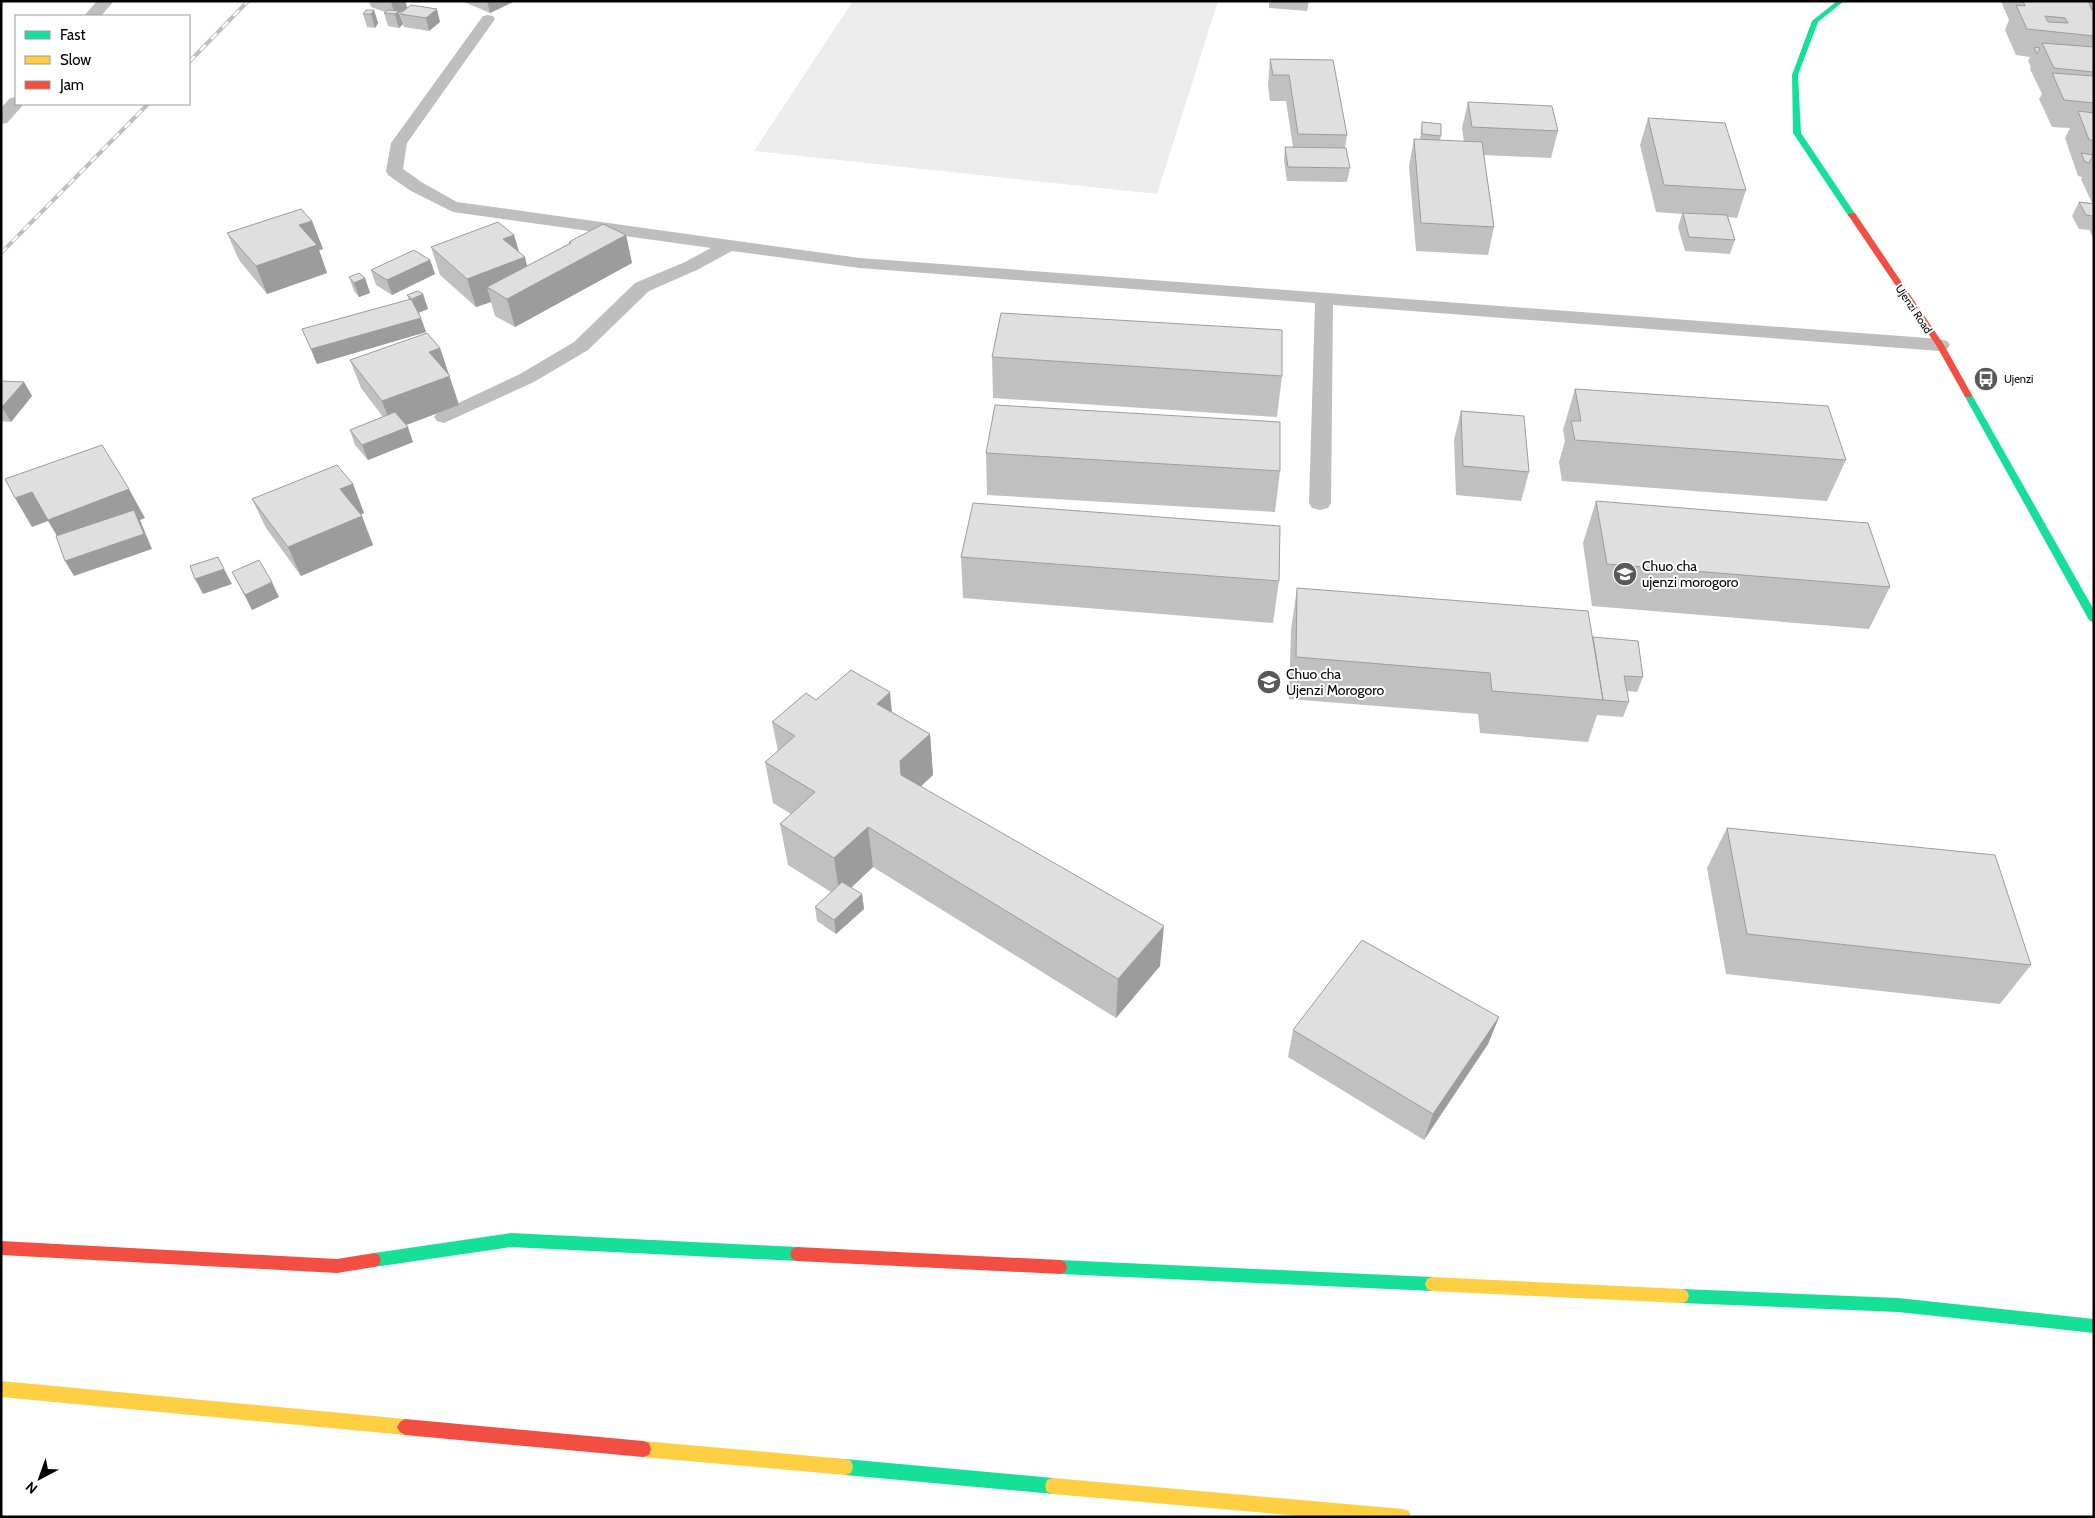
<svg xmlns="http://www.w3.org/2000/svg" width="2095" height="1518" viewBox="0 0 2095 1518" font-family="Cabin,sans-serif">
  <rect width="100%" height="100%" fill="#fff"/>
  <path fill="#ececec" d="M853,1H1218L1157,194L754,151Z"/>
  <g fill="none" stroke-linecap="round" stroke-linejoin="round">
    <path fill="#bebebe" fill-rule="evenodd" d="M488,15L493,16L495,19L407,143L403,169L423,183L457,202L860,258L1940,339L1947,341L1950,345L1947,349L1940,351L1333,305L1331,503L1328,508L1320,510L1312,508L1309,503L1315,303L860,268L732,251L697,270L649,291L588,350L534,382L444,423L437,421L434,417L437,413L520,374L574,342L635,283L685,262L711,248L453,212L411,191L388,175L386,171L391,143L483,16Z"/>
    <path fill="#bebebe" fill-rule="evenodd" d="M97,1H114L101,16H84Z
      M16,97V104H24L7,123L1,124V108L10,98Z"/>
    <path fill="#16e098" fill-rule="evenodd" d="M1837,1H1844L1818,22L1798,75L1801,133L1856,215L1852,217H1849L1793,133L1792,75L1812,21Z
      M1968,392L1972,395L2094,610V623L2089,620L1964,395Z
      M511,1233L797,1247L802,1249L804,1254L802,1259L797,1261L511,1247L374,1267L369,1265L367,1260L369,1255L374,1253Z
      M1060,1260L1432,1277L1437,1279L1439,1284L1437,1289L1432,1291L1060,1274L1055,1272L1053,1267L1055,1262Z
      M1682,1289L1898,1298L2094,1319V1333L1898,1312L1682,1303L1677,1301L1675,1296L1677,1291Z
      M845,1459L1053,1478L1059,1480L1061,1486L1059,1492L1053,1494L845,1475L839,1473L837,1467L839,1461Z"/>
    <path fill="#ffcf43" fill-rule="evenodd" d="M1432,1277L1682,1289L1687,1291L1689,1296L1687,1301L1682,1303L1432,1291L1427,1289L1425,1284L1427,1279Z
      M1,1381L405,1419L410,1422L413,1427L410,1432L405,1435L1,1397Z
      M643,1441L845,1459L851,1461L853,1467L851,1473L845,1475L643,1457L637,1455L635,1449L637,1443Z
      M1053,1478L1403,1509L1409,1511L1411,1517H1310L1053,1494L1047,1492L1045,1486L1047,1480Z"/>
    <path fill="#f24e42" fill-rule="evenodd" d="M1849,213H1855L1944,345L1972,395L1971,397H1965L1964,395L1936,345L1848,215Z
      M1,1241L337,1259L374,1253L379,1255L381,1260L379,1265L374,1267L337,1273L1,1255Z
      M797,1247L1060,1260L1065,1262L1067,1267L1065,1272L1060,1274L797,1261L792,1259L790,1254L792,1249Z
      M405,1419L643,1441L649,1443L651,1449L649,1455L643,1457L405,1435L400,1432L397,1427L400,1422Z"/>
    <g stroke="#bebebe" stroke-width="4">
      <path id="rail" d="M189,62L248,1
        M1,253L148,104"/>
    </g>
    <use href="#rail" stroke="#fff" stroke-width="2.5" stroke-dasharray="8" stroke-linecap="butt"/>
  </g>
  <path fill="#c0c0c0" d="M369,1H405L407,8L440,22L429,31L404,27L400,14L406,9L399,13L403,24L399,28L388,26L384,13L385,12L371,7Z
    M462,1H515L490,13Z
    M1269,1H1309L1307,11L1269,8Z
    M2001,1H2094V240L2090,231V230L2079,229L2072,216L2079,202L2092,203L2081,179L2082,177L2078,176L2065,138L2070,128L2052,127L2039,99L2042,94L2030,69L2031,67L2028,61L2030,57L2016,55L2005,30L2009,20Z
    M374,10L378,23L375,28L367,27L363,14Z
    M1270,59L1333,60L1347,135L1345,148L1350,168L1347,182L1287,181L1284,161L1285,147H1293L1286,101H1270L1268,85Z
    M1468,102L1558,131L1551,158L1484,155L1494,227L1488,255L1416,251L1409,166L1414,139H1420L1422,122L1441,136L1440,140L1464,142L1462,128Z
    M1648,118L1746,190L1737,218L1728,217L1735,240L1730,254L1685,251L1678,227L1682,214L1656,212L1640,145Z
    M312,221L323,249L319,250L327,273L267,294L239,260L227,233Z
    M514,235L519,252L527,266L570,243L569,242L626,235L632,263L515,327L495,316L491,302L476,307L440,275L431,247Z
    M430,260L435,274L392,295L376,285L371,270Z
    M349,277L365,278L370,293L359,297L354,291Z
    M423,294L428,309L419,313L426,332L317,364L302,329L409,300L407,295Z
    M440,348L459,405L406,425L413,442L368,460L355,445L350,430L383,417L361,388L350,360Z
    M992,357L1282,376L1277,417L993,398Z
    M1,381L24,382L32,396L11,422L1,421Z
    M1575,389L1846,460L1827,501L1562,481L1559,462L1565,441L1563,430Z
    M1461,411L1529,472L1521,501L1456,495L1454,440Z
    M986,453L1280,471L1275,512L987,495Z
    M353,484L364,513L360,515L373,545L301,576L266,528L252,499Z
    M1596,501L1890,587L1869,629L1592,606L1583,543Z
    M961,557L1279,581L1273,623L963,598Z
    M232,572L279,597L252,610Z
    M1297,588L1593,637L1643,677L1637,692L1627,691L1629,702L1623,717L1597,715L1588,742L1480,733L1478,714L1289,699L1291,630Z
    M816,700L892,712L930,734L933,775L920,787L1160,966L1116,1018L873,867L851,888L862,894L864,909L836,934L817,921L815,907L831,892L788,865L780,824L791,814L773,803L765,762L778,751L772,722Z
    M1727,828L2031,965L2000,1004L1726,974L1707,868Z
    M1499,1017L1488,1044L1424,1140L1288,1057L1293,1030Z"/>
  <path fill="#9c9c9c" d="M392,1H405L408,9L399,13L403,24L399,28L391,2Z
    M487,1H515L490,13Z
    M437,9L440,22L429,31L426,18Z
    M374,10L378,23L375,28L371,14Z
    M312,221L323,249L319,250L327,273L267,294L256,266L299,225Z
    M514,235L521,259L525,257L532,285L487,287L491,302L476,307L467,279L503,239Z
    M626,235L632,263L515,327L507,299Z
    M430,260L435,274L392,295L387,280Z
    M365,278L370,293L359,297L354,283Z
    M423,294L428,309L417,313L412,299Z
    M421,318L426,332L317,364L311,349Z
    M440,348L459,405L393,430L382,401L429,352Z
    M24,382L32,396L11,422L2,407Z
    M408,427L413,442L368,460L362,445Z
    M353,484L364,513L352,518L340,489Z
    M129,489L145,518L140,520L152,549L74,576L65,561V549L48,521L32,527L15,498L32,492Z
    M362,516L373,545L301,576L288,547Z
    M224,569L232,584L203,594L195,579Z
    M272,582L279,597L252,610L245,595Z
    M890,692L894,733L877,704Z
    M930,734L933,775L904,802L900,761Z
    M868,827L873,867L840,898L834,858Z
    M862,894L864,909L836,934L834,920Z
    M1164,926L1160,966L1116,1018L1118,979Z
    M1499,1017L1488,1044L1424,1140L1433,1114Z"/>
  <path fill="#dfdfdf" stroke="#9c9c9c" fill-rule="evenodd" d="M2023,1H2088L2092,10H2094V36L2027,29L2016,5L2025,6ZM2045,16L2065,18L2068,23L2048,22Z
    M411,5L437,9L426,18L400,14Z
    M366,10H374L371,14H363Z
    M388,10L399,11L395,14L384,13Z
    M2042,43L2094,47V72L2054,68Z
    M2034,47L2040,48L2037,54Z
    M1270,59L1333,60L1347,135L1298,134L1289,75H1273Z
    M2052,73L2094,76V103L2064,100Z
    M1468,102L1552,106L1558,131L1472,127Z
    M2078,111L2094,113V140H2089Z
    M1648,118L1725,123L1746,190L1664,185Z
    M1422,122L1441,124V136L1422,134Z
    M1414,139L1482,142L1494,227L1421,223Z
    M1285,147L1346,148L1350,168L1288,167Z
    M2081,153L2093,155L2089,163L2085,162Z
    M2079,202L2094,204V216L2086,215Z
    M301,209L312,221L299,225L317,245L256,266L227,233Z
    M1683,213L1727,215L1735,240L1689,237Z
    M498,222L514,235L503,239L525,257L467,279L431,247Z
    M603,224L626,235L507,299L487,287L571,243L569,242Z
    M414,250L430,260L387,280L371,270Z
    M359,273L365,278L354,283L349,277Z
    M418,291L423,294L412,299L407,295Z
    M411,299L421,318L311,349L302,329Z
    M1001,313L1282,330V376L992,357Z
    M427,333L440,348L429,352L450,376L382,401L350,360Z
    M1,381L24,382L2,407H1Z
    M1575,389L1828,406L1846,460L1575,440L1571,421H1581Z
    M995,405L1280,422V471L986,453Z
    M1461,411L1524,416L1529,472L1463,466Z
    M395,412L408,427L362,445L350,430Z
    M102,445L129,489L48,520L32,492L15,498L5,479Z
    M337,465L353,484L340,489L362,516L288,547L252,499Z
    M1596,501L1868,523L1890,587L1607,564Z
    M973,503L1280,526L1279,581L961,557Z
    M134,510L144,534L65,561L56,536Z
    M218,557L224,569L195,579L190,566Z
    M259,560L272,582L245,595L232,572Z
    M1297,588L1588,611L1603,700L1492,691L1490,673L1296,657Z
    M1593,637L1638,641L1643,677L1624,676L1629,702L1603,700Z
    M851,670L890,692L877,704L930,734L900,761L901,775L1164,926L1118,979L868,827L834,858L780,824L815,792L765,762L795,736L772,722L806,693L816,700Z
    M1727,828L1995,855L2031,965L1747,934Z
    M842,882L862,894L834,920L815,907Z
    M1362,940L1499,1017L1433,1114L1293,1030Z"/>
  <defs>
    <g id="bus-disc" transform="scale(1.25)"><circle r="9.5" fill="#595959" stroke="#fff"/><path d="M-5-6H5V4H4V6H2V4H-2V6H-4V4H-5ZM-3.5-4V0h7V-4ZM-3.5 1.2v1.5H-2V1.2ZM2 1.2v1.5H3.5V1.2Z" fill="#fff"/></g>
    <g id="university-disc" transform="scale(1.25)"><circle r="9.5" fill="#595959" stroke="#fff"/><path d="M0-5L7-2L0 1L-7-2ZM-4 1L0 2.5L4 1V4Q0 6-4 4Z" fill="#fff"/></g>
  </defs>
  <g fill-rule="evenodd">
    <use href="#bus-disc" x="1986" y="379"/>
    <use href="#university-disc" x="1625" y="574"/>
    <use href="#university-disc" x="1269" y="682"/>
  </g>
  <g text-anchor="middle" stroke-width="4" stroke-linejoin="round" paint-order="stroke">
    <g font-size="11" fill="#000" stroke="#fff">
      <text transform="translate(1914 309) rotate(56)" y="4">Ujenzi Road</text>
    </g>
    <g font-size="11" fill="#000" stroke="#fff" text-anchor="start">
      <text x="2004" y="383">Ujenzi</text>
    </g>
    <g font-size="14" fill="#000" stroke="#fff" text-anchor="start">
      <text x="1642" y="571">Chuo cha<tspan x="1642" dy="16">ujenzi morogoro</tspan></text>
      <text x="1286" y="679">Chuo cha<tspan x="1286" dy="16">Ujenzi Morogoro</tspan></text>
    </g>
  </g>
  <rect width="2095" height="1518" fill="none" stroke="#000000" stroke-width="5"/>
  <rect x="15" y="15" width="175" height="90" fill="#ffffff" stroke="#999999"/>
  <rect x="25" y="31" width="25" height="8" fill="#16e098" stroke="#999999"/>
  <text x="60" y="40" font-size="15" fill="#000000">Fast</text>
  <rect x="25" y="56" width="25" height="8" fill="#ffcf43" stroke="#999999"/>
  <text x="60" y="65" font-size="15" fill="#000000">Slow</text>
  <rect x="25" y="81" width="25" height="8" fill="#f24e42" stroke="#999999"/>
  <text x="60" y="90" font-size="15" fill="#000000">Jam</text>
  <g transform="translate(40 1478) rotate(221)" stroke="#ffffff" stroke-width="4" paint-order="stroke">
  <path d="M0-4L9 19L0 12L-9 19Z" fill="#000000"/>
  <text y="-8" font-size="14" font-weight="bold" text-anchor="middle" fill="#000000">N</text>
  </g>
</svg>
